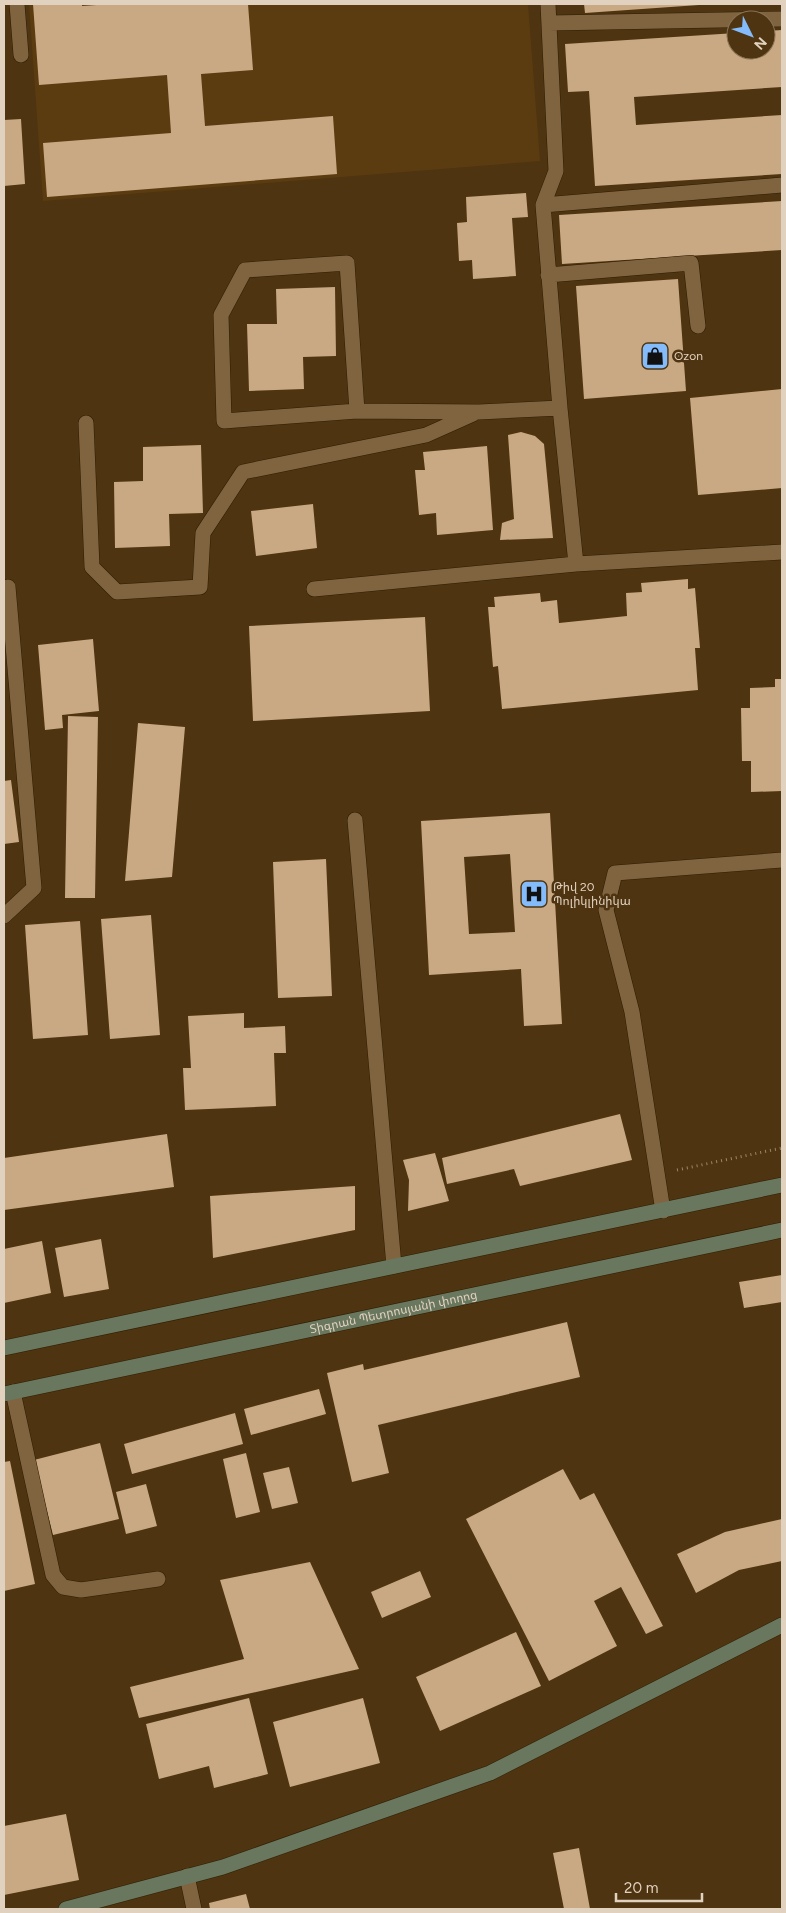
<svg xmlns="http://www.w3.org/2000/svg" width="786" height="1913" viewBox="0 0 786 1913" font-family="Figtree,'Noto Sans Armenian',sans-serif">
  <rect width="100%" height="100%" fill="#4e3410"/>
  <path fill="#5b3c10" d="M29,4H528L540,161L43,201Z"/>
  <path fill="#c8a983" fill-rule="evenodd" d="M33,4H82V6L111,4H248L253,70L201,74L205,126L333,116L337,174L47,197L43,143L171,133L167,75L39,85Z
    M584,4H699V5L585,13Z
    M782,30V87L634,97L636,125L782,115V174L595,186L589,91L568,92L565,44L736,33V50H766V31Z
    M21,119L25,184L4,186V120Z
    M526,193L528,217L512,218L516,276L473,279L472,260L459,261L457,223L467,222L466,197Z
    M782,201V250L562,264L559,215Z
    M678,279L686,391L584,399L576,286Z
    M335,287L336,356L303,357L304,389L249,391L247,324H277L276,289Z
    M782,389V488L698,495L690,398Z
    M521,432L535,436L544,444L553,538L500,540L502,523L514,519L508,435Z
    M201,445L203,513L169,514L170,546L115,548L114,482L143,481V447Z
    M487,446L493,530L437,535L436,513L419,515L415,470H425L423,452Z
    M313,504L317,548L256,556L251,511Z
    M688,579V589L695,588L700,648H695L698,690L502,709L498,666L493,667L488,607H495L494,597L540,593L541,602L557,600L559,623L627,616L626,593L642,592L641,583Z
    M425,617L430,711L253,721L249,626Z
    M93,639L99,711L62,715L63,728L45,730L38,645Z
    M775,679H782V791L751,792V761H742L741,708H750V688L775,687Z
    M68,716L98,717L95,898H65Z
    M138,723L185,727L172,877L125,881Z
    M11,780L19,842L4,844V781Z
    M550,813L562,1024L524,1026L521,969L429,975L421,821ZM510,854L515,932L469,934L464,857Z
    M326,859L332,996L278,998L273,862Z
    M151,915L160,1035L110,1039L101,919Z
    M80,921L88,1035L33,1039L25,925Z
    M244,1013V1028L285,1026L286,1053H274L276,1106L185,1110L183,1068H191L188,1016Z
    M620,1114L632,1160L520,1186L514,1169L447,1184L442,1158Z
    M167,1134L174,1187L4,1210V1158Z
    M435,1153L449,1201L408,1211L409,1180L403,1160Z
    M355,1186V1230L213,1258L210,1196Z
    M101,1239L109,1289L64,1297L55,1248Z
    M42,1241L51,1293L4,1303V1249Z
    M782,1275V1302L744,1308L739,1282Z
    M567,1322L580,1377L378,1425L389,1473L352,1482L327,1373L363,1364L364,1370Z
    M319,1389L326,1414L251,1435L244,1409Z
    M235,1413L243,1444L132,1474L124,1444Z
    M100,1443L119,1519L53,1535L34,1460Z
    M246,1453L260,1512L236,1518L223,1459Z
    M10,1461L35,1584L4,1591V1462Z
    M289,1467L298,1503L272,1509L263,1473Z
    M563,1469L580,1500L594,1493L663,1626L646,1634L621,1587L594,1601L617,1646L549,1681L466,1519Z
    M146,1484L157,1526L126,1534L116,1492Z
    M782,1519V1561L739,1570L696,1593L677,1554L725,1532Z
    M310,1562L359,1669L139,1718L130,1687L244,1659L220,1580Z
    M420,1571L431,1597L382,1618L371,1592Z
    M516,1632L541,1686L440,1731L416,1677Z
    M249,1698L268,1774L214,1788L209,1766L159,1779L146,1724Z
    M363,1698L380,1763L290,1787L273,1722Z
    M66,1814L79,1880L4,1895V1826Z
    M579,1848L590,1909H564L553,1853Z
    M246,1894L250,1909H210L209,1903Z"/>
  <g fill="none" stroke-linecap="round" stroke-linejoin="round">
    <g stroke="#2f1d02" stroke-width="16">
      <path id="lane" d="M17,4L21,55
        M548,4L556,171L543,205L560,408
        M549,23L782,19
        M543,205L782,185
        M548,275L691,263L698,326
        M357,411L347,263L245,270L221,315L224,421L357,411L479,412L560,408L576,564L782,552
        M86,423L92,567L117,592L200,587L203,533L243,472L426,435L473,414
        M314,589L576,564
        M355,820L394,1266
        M4,916L34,888L8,587
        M663,1211L632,1012L606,910L615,873L782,860
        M13,1392L53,1575L63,1587L81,1590L158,1579
        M187,1876L194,1909"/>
    </g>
    <g stroke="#2f1d02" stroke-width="16">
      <g id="secondary">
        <path d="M4,1348L782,1185"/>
        <path id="s1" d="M4,1394L782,1230"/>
        <path d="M66,1909L223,1867L490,1773L782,1625"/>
      </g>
    </g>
    <path stroke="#9a866b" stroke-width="3" stroke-dasharray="1 4" stroke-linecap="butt" d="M677,1170L782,1148"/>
    <use href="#lane" stroke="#806440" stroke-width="15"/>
    <use href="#secondary" stroke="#68775d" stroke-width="15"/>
  </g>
  <defs>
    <g id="shop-square" transform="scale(1.4375)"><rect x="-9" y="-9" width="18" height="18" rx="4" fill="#84bcfb" stroke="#4e3410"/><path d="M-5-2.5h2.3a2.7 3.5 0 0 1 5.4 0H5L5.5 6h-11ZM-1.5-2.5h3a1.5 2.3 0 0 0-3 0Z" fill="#111"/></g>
    <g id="hospital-square" transform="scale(1.4375)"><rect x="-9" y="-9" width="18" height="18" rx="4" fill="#84bcfb" stroke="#4e3410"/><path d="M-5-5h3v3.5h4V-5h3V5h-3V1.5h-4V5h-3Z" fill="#111"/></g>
  </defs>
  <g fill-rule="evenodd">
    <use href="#shop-square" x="655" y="356"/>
    <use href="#hospital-square" x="534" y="894"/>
  </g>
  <g text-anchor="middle" stroke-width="5" stroke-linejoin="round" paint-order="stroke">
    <g font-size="12" fill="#e1d1bf" stroke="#4e3410" text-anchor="start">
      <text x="674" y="360">Ozon</text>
      <text x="553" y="891">Թիվ 20<tspan x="553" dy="14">Պոլիկլինիկա</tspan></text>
    </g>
    <g font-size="12" fill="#e1d1bf" stroke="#4e3410">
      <text dy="4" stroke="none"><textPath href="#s1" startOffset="398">Տիգրան Պետրոսյանի փողոց</textPath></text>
    </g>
  </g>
  <rect width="786" height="1913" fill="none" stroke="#e1d1bf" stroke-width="10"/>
  <g transform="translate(751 35) rotate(132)"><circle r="24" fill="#4e3410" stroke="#897356"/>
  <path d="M0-4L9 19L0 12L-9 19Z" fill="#84bcfb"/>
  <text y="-8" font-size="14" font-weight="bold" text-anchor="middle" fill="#e1d1bf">N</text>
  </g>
  <path d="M616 1893v8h86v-8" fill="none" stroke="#e1d1bf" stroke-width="2.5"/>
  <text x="624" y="1893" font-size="15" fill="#e1d1bf" stroke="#4e3410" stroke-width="4" paint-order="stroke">20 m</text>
</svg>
